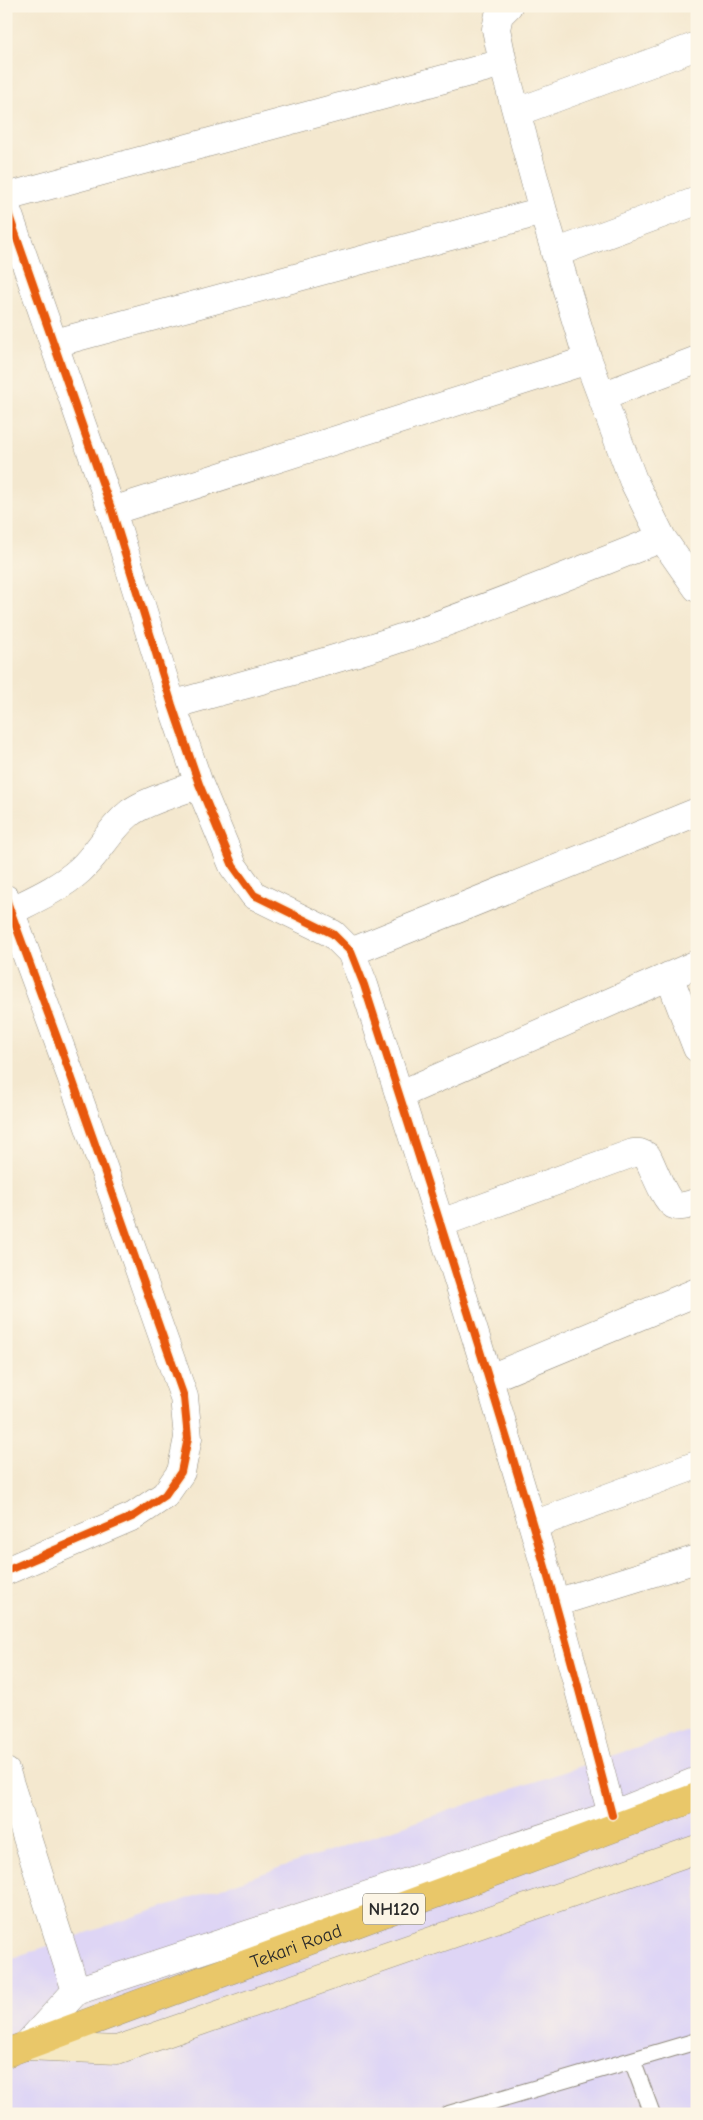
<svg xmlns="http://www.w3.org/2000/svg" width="703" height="2120" viewBox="0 0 703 2120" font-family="'Comic Neue',sans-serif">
  <rect width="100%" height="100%" fill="#fcf5e5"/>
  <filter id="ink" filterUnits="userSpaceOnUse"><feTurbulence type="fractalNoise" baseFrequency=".02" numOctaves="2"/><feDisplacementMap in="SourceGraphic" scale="10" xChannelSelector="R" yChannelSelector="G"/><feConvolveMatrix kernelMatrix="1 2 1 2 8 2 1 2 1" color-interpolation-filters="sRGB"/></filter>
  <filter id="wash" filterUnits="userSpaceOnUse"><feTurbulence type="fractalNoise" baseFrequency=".0096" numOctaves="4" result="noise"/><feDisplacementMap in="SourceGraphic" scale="20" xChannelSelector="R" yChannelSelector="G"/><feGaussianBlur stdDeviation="1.12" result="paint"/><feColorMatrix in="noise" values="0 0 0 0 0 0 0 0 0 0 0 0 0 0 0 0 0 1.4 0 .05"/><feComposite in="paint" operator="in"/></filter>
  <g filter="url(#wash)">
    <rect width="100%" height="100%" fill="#f4e8cf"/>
    <path fill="#ded5f5" d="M697,1727V2114H6V1960Z"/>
  </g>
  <g filter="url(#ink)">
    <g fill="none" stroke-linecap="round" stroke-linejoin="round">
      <g stroke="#908a7d" stroke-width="18">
        <path id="lane" d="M632,2060L652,2114
          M449,2114L697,2041"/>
      </g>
      <g stroke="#908a7d" stroke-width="29">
        <path id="street" d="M503,63L543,211L588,360L633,480L662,538L697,588
          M517,112L697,46
          M6,197L503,63L496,29L499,15L508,6
          M6,207L112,511L172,705L199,784L233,866L254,895L333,934L351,952L364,985C426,1178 488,1371 545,1567C569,1649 590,1732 612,1815
          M555,253L697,201
          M55,343L543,211
          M602,396L697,360
          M112,511L588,360
          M172,705C249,683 328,663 404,637C491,607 577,572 662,538
          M6,899L71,1076L184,1397L188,1438L181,1472L165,1495L134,1516L6,1571
          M11,911C35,899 60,888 80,870C99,853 110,828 131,812C150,799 177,793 199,784
          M351,952L697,812
          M669,976L697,1048
          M399,1095L697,964
          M441,1223L633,1153H640L647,1156C653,1167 664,1199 674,1205C680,1208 690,1205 697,1202
          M488,1379L697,1292
          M533,1525L697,1465
          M555,1603L697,1559
          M6,1772L76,1991
          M26,2046L76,1991L612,1815L697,1781"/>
      </g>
      <g stroke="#908a7d" stroke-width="29">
        <path id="secondary" d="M26,2046L117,2050L697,1849"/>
      </g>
      <g stroke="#908a7d" stroke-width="29">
        <g id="highway">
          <path id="s1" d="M6,2053L697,1797"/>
        </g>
      </g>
      <use href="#lane" stroke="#fff" stroke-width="16"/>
      <use href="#street" stroke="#fff" stroke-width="28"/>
      <use href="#secondary" stroke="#f6e9c3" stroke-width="28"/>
      <use href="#highway" stroke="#e9c769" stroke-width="28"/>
      <g stroke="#fcf5e5" stroke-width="11">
        <path id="cycleway" d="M6,207L112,511L172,705L199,784L233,866L254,895L333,934L351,952L364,985C426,1178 488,1371 545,1567C569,1649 590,1732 612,1815
          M6,899L71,1076L184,1397L188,1438L181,1472L165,1495L134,1516L6,1571"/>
      </g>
      <use href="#cycleway" stroke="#e8590c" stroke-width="8"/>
    </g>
  </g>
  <g text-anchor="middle" stroke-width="4" stroke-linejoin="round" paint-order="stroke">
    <rect fill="#fcf5e5" stroke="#6a6863" stroke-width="1" x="363" y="1893.5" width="62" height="31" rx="4"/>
    <g font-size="18" font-weight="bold" fill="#2b2b2b">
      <text x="394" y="1915">NH120</text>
    </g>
    <g font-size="19" fill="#2b2b2b" stroke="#fcf5e5">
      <text dy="7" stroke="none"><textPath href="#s1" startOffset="309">Tekari Road</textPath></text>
    </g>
  </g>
  <rect width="703" height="2120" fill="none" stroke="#fcf5e5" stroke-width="25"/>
</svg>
